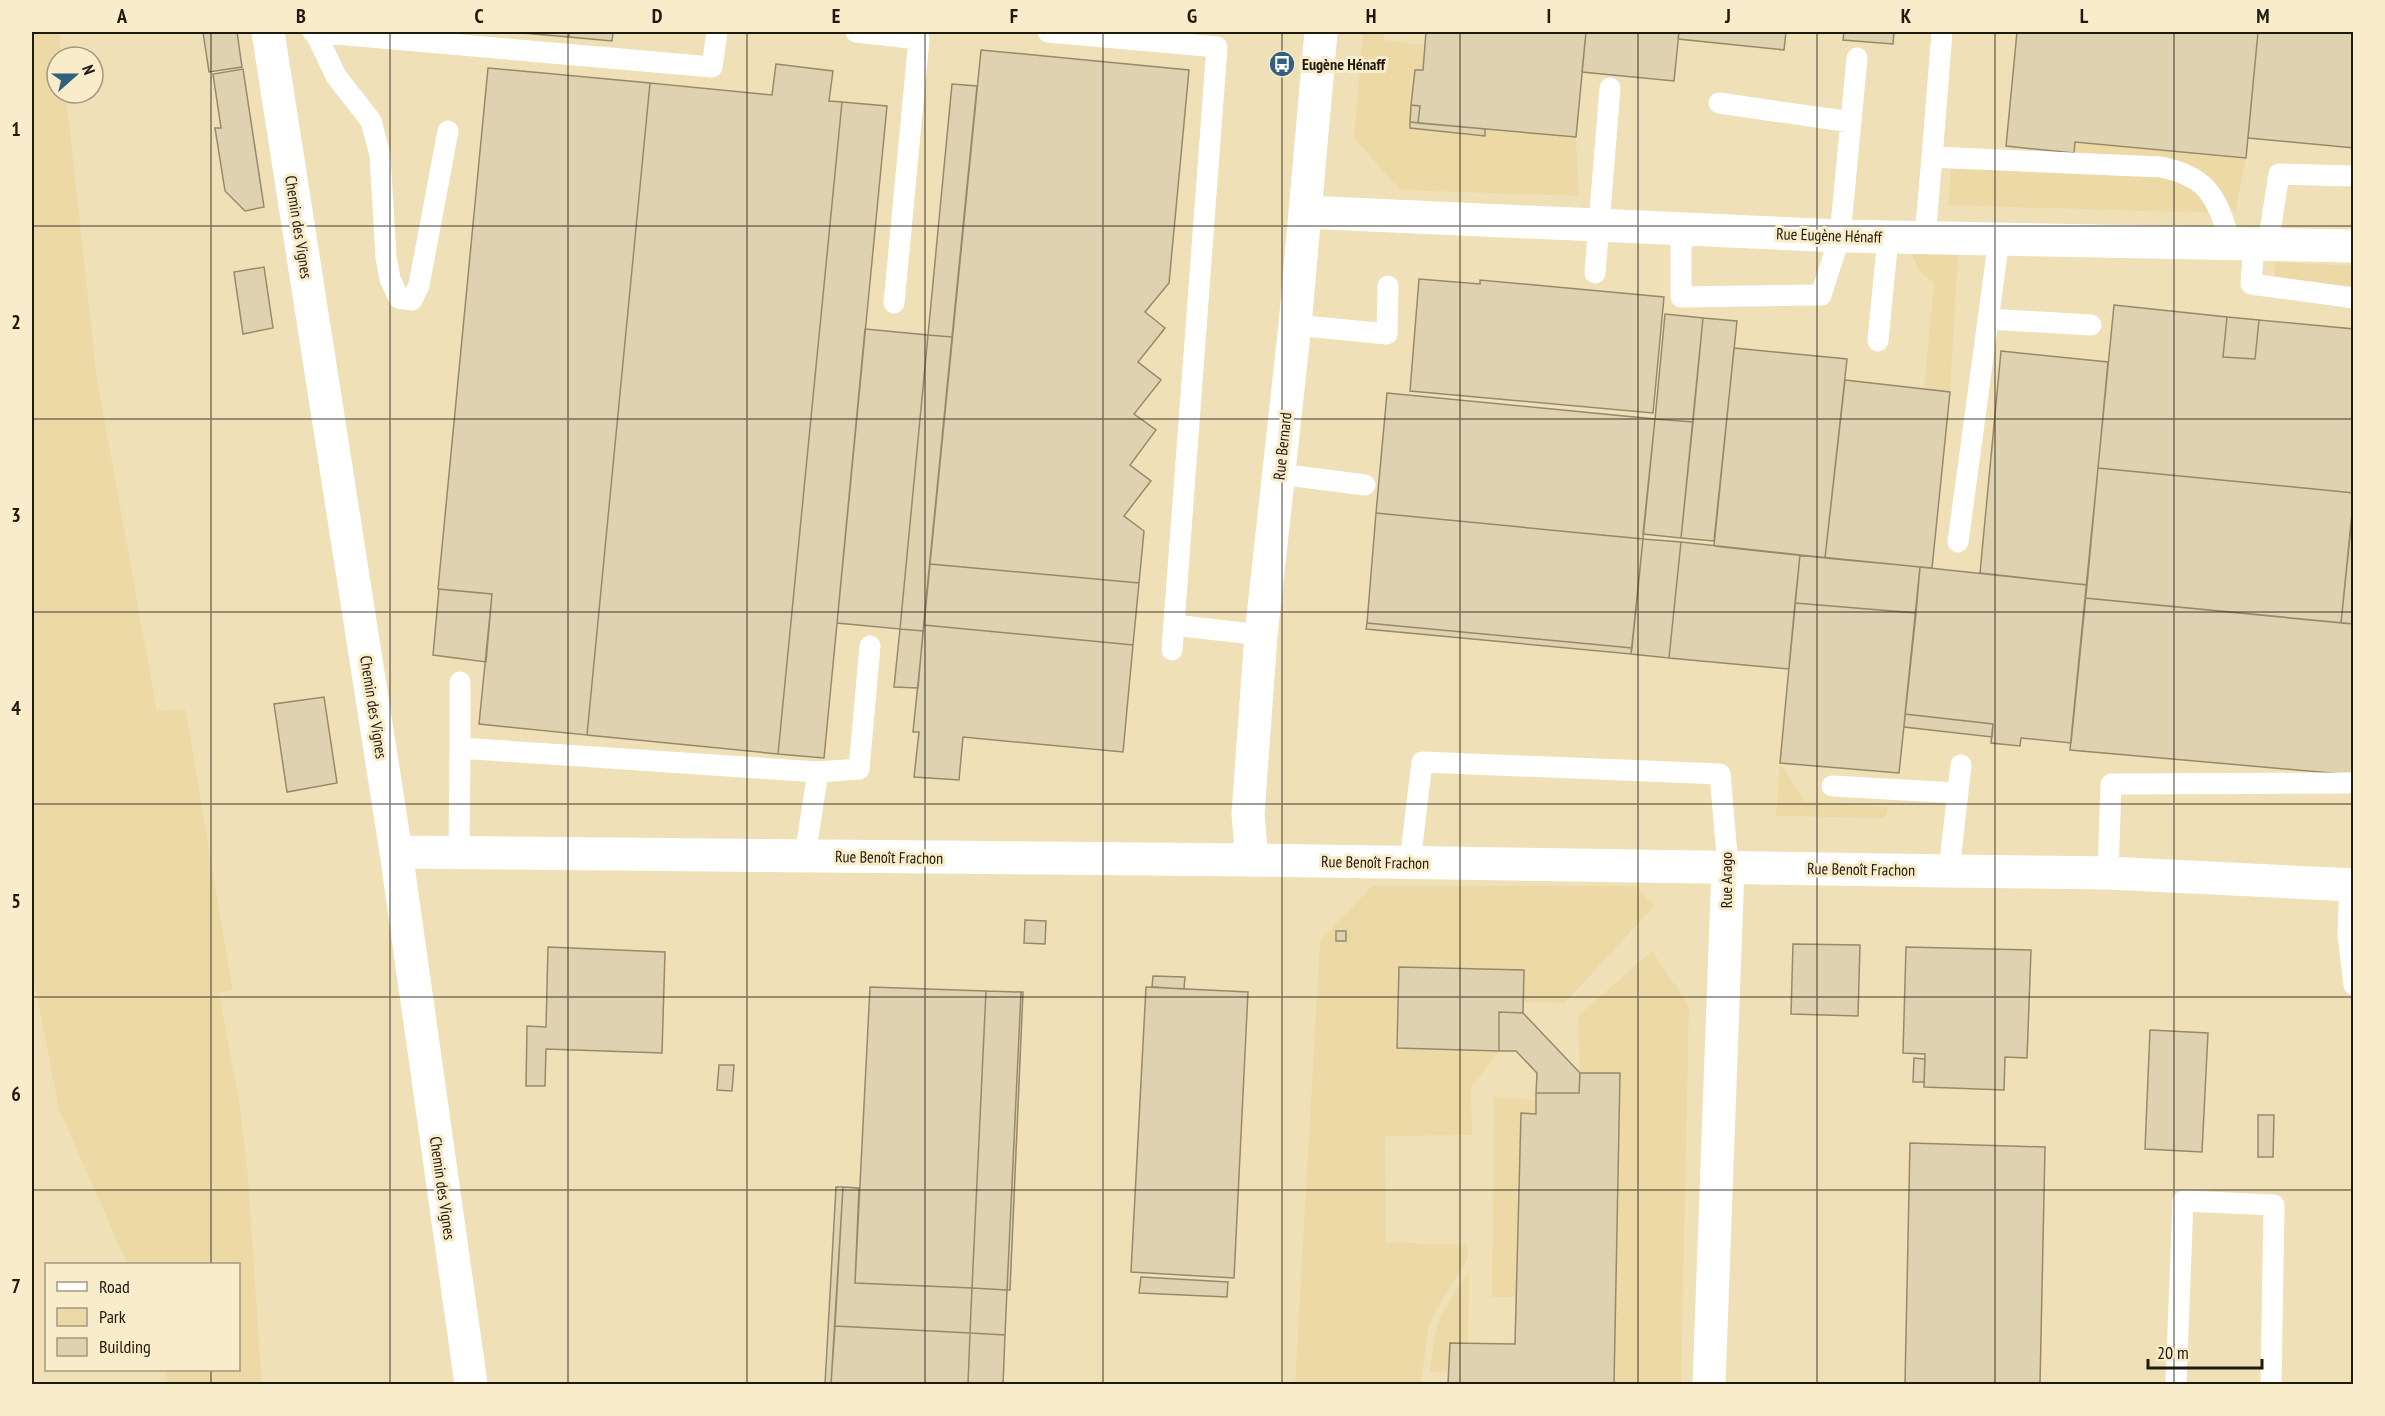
<svg xmlns="http://www.w3.org/2000/svg" width="2385" height="1416" viewBox="0 0 2385 1416" font-family="'PT Sans Narrow',sans-serif">
  <rect width="100%" height="100%" fill="#f9ecca"/>
  <path fill="#f0e0b7" d="M59,32H2353V1384H262L248,1174L240,1106L218,992L233,989L186,710L157,712L97,377L66,93H93V57H62Z
    M32,973L59,1110L127,1264H46V1370H165L168,1384H32Z"/>
  <path fill="#edd9a6" d="M32,32H59L62,57H57V93H66L97,377L157,711L186,710L233,990L219,993L240,1106L248,1174L262,1384H168L165,1370H238V1264H127L59,1110L32,973Z
    M1363,32H1384V40L1425,45L1423,70H1414L1410,128L1485,129L1576,137L1579,196L1400,190L1354,138Z
    M2075,142L2246,158L2235,213L2213,180L2188,163L2074,153Z
    M1951,169L2163,175L2199,192L2209,213L1948,205Z
    M1911,251L1958,255L1950,392L1924,389L1934,283L1919,271Z
    M2275,262L2353,266V288L2275,280Z
    M1780,763L1804,801L1888,807L1885,818L1776,816Z
    M1372,886H1636L1654,906L1565,1003L1523,1002V970L1399,967L1397,1048L1499,1051L1471,1087L1472,1135L1385,1136L1386,1242L1467,1245L1468,1259L1435,1311L1428,1329L1421,1384H1295L1320,941Z
    M1652,951L1689,1006L1681,1384H1614L1620,1074L1580,1073L1578,1016Z
    M1494,1097L1536,1100V1114L1521,1113L1516,1297H1492Z
    M1469,1271L1468,1344L1450,1343L1449,1373L1430,1371L1435,1333L1442,1313Z"/>
  <path fill="#dfd2b0" stroke="#978a6b" stroke-width="1.5" d="M203,32H237L242,67L209,72Z
    M509,32H569V37Z
    M569,32H613L612,41L569,37Z
    M1426,32H1586L1576,137L1418,123L1420,106L1411,105L1415,70H1423Z
    M1586,32H1679L1674,81L1582,72Z
    M1679,32H1786L1784,50L1678,39Z
    M1844,32H1894L1893,44L1843,40Z
    M2017,32H2258L2246,158L2075,142L2074,153L2006,146Z
    M2258,32H2354V148L2248,138Z
    M981,50L1189,70L1169,283L1145,312L1165,328L1138,362L1161,380L1134,414L1156,430L1130,465L1151,481L1124,516L1144,531L1139,583L930,564Z
    M776,64L833,71L829,101L842,102L778,754L587,735L650,83L772,95Z
    M488,68L650,83L587,735L479,724L492,594L438,589Z
    M243,69L264,207L245,211L225,191L215,128H221L213,74Z
    M952,84L977,86L952,337L928,335Z
    M842,102L887,106L824,758L778,754Z
    M1411,105L1420,106L1418,123L1410,122Z
    M1410,122L1485,129V136L1410,128Z
    M264,267L273,328L243,334L234,272Z
    M1419,279L1480,284V280L1664,297L1653,413L1410,391Z
    M2114,305L2227,317L2223,357L2255,359L2259,320L2354,329V493L2098,468Z
    M1665,314L1703,318L1693,422L1655,419Z
    M2227,317L2259,320L2255,359L2223,357Z
    M1703,318L1737,321L1714,541L1681,538Z
    M865,329L928,335L900,629L837,623Z
    M928,335L952,337L923,631L900,629Z
    M1734,348L1847,359L1825,558L1714,546Z
    M2001,351L2108,362L2087,585L1980,573Z
    M1845,380L1950,392L1932,568L1825,558Z
    M1387,393L1655,419L1643,539L1376,513Z
    M1655,419L1693,422L1681,538L1643,534Z
    M2098,468L2354,493L2341,623L2085,598Z
    M2354,498V621L2353,624L2341,623Z
    M1376,513L1643,539L1632,648L1367,623Z
    M1643,539L1681,542L1669,658L1631,654Z
    M1681,542L1800,555L1789,669L1669,658Z
    M1800,555L1920,567L1916,613L1795,603Z
    M930,564L1139,583L1133,645L924,625Z
    M1920,567L2087,585L2071,743L2021,738L2020,746L1991,743L1993,724L1905,714Z
    M439,589L492,594L486,662L433,655Z
    M2085,598L2354,624V775L2070,750Z
    M1795,603L1916,613L1899,773L1780,763Z
    M1367,623L1632,648L1631,654L1366,629Z
    M924,625L1133,645L1123,752L963,737L959,780L914,777L919,732H913Z
    M900,629L923,631L918,688L894,687Z
    M324,697L337,783L287,792L274,704Z
    M1905,714L1993,724L1992,737L1904,727Z
    M1025,920L1046,921L1045,944L1024,943Z
    M1336,931H1346V941H1336Z
    M1793,944L1860,945L1858,1016L1791,1014Z
    M548,947L665,952L662,1053L546,1049L545,1086H526L527,1026L546,1027Z
    M1906,947L2031,950L2027,1058L2005,1057L2004,1090L1924,1087L1925,1054L1903,1053Z
    M1399,967L1524,970L1523,1013L1499,1012V1051L1397,1048Z
    M1153,976L1185,977L1184,989L1152,987Z
    M870,987L986,991L972,1288L855,1283Z
    M1146,987L1248,992L1234,1278L1131,1272Z
    M986,991L1021,992L1007,1290L972,1288Z
    M1021,992H1023L1010,1290H1007Z
    M1499,1012L1523,1013L1580,1073L1579,1093H1536L1537,1073L1516,1051H1499Z
    M2150,1030L2208,1033L2202,1152L2145,1149Z
    M1914,1058L1925,1059L1924,1082H1913Z
    M719,1065H734L732,1091L717,1090Z
    M1580,1073H1620L1614,1384H1448L1450,1343L1515,1344L1521,1113L1536,1114V1093H1579Z
    M2258,1115H2274L2273,1157H2258Z
    M1910,1143L2045,1147L2040,1384H1905Z
    M836,1187H843L831,1384H825Z
    M843,1187L859,1188L855,1283L972,1288L970,1333L835,1326Z
    M1141,1277L1228,1282L1227,1297L1139,1293Z
    M972,1288L1007,1290L1005,1335L970,1333Z
    M835,1326L970,1333L968,1384H831Z
    M970,1333L1005,1335L1003,1384H968Z"/>
  <g fill="none" stroke-linecap="round" stroke-linejoin="round">
    <path stroke="#fff" stroke-width="21" d="M313,32L712,67L717,32
      M315,32L336,76L371,121L380,155L386,257L390,279L399,298L412,300L419,285L448,131
      M856,32L919,39L894,303
      M1048,32L1217,47L1172,650
      M1942,32L1932,157L2161,167C2210,177 2216,198 2231,243
      M1719,103L1851,122
      M1681,229V297L1821,295L1840,236L1857,58
      M1925,237L1932,157
      M2254,244L2251,284L2354,298
      M2268,244L2279,174L2354,176
      M1595,273L1610,88
      M1988,319L2091,325
      M1295,325L1387,334L1388,286
      M1878,341L1888,237
      M1279,474L1365,485
      M1958,542L1999,239
      M1174,625L1261,635
      M460,748V682
      M1832,786L1958,793
      M459,853L460,748L818,772
      M805,856L818,772L859,769L870,646
      M1410,862L1422,762L1720,774L1728,867
      M1949,871L1961,765
      M2108,873L2111,784L2354,783
      M2350,885L2348,934L2354,985
      M2176,1384L2183,1201L2274,1205L2271,1384"/>
    <path stroke="#fff" stroke-width="33" d="M268,32L396,852L471,1384
      M1305,212L1840,236L2354,246
      M396,852L1252,860L1949,871L2108,873L2354,885
      M1252,860L1248,814L1261,635L1295,325L1321,32
      M1709,1384L1728,867"/>
  </g>
  <path fill="none" stroke="#1f1a0e" stroke-width="1.5" stroke-opacity="0.55" d="M211,32V1264M390,32V1384M568,32V1384M747,32V1384M925,32V1384M1103,32V1384M1282,32V1384M1460,32V1384M1638,32V1384M1817,32V1384M1995,32V1384M2174,32V1384M32,226H2354M32,419H2354M32,612H2354M32,804H2354M32,997H2354M32,1190H2354M211,1370V1384"/>
  <defs>
    <g id="bus-disc" transform="scale(1.35)"><circle r="9.5" fill="#31617f" stroke="#f9ecca"/><path d="M-5-6H5V4H4V6H2V4H-2V6H-4V4H-5ZM-3.5-4V0h7V-4ZM-3.5 1.2v1.5H-2V1.2ZM2 1.2v1.5H3.5V1.2Z" fill="#fff"/></g>
  </defs>
  <g fill-rule="evenodd">
    <use href="#bus-disc" x="1282" y="64"/>
  </g>
  <g text-anchor="middle" stroke-width="6" stroke-linejoin="round" paint-order="stroke">
    <g font-size="16" font-weight="bold" fill="#1f1a0e" stroke="#f9ecca" text-anchor="start">
      <text x="1302" y="70">Eugène Hénaff</text>
    </g>
    <g font-size="16" fill="#1f1a0e" stroke="#f9ecca">
      <text transform="translate(299 227) rotate(81)" y="6">Chemin des Vignes</text>
      <text transform="translate(1829 235) rotate(2)" y="6">Rue Eugène Hénaff</text>
      <text transform="translate(1282 446) rotate(-84)" y="6">Rue Bernard</text>
      <text transform="translate(374 707) rotate(81)" y="6">Chemin des Vignes</text>
      <text transform="translate(889 857) rotate(1)" y="6">Rue Benoît Frachon</text>
      <text transform="translate(1375 862) rotate(1)" y="6">Rue Benoît Frachon</text>
      <text transform="translate(1861 869) rotate(1)" y="6">Rue Benoît Frachon</text>
      <text transform="translate(1726 880) rotate(-90)" y="6">Rue Arago</text>
      <text transform="translate(443 1188) rotate(82)" y="6">Chemin des Vignes</text>
    </g>
  </g>
  <rect width="2385" height="1416" fill="none" stroke="#f9ecca" stroke-width="66"/>
  <rect x="45" y="1263" width="195" height="108" fill="#f9ecca" stroke="#a2987f" stroke-width="1.5"/>
  <rect x="57" y="1282" width="30" height="9" fill="#ffffff" stroke="#a2987f" stroke-width="1.5"/>
  <text x="99" y="1293" font-size="18" fill="#1f1a0e">Road</text>
  <rect x="57" y="1308" width="30" height="18" fill="#edd9a6" stroke="#a2987f" stroke-width="1.5"/>
  <text x="99" y="1323" font-size="18" fill="#1f1a0e">Park</text>
  <rect x="57" y="1338" width="30" height="18" fill="#dfd2b0" stroke="#a2987f" stroke-width="1.5"/>
  <text x="99" y="1353" font-size="18" fill="#1f1a0e">Building</text>
  <g transform="translate(75 75) rotate(69)"><circle r="28" fill="#f9ecca" stroke="#a2987f" stroke-width="1.5"/>
  <path d="M0-4.5L10 22L0 15L-10 22Z" fill="#31617f"/>
  <text y="-9" font-size="16" font-weight="bold" text-anchor="middle" fill="#1f1a0e">N</text>
  </g>
  <path d="M2148 1359v9h114v-9" fill="none" stroke="#1f1a0e" stroke-width="3"/>
  <text x="2157" y="1359" font-size="18" fill="#1f1a0e" stroke="#f9ecca" stroke-width="4.5" paint-order="stroke">20 m</text>
  <rect x="33" y="33" width="2319" height="1350" fill="none" stroke="#1f1a0e" stroke-width="2"/>
  <g font-size="20" text-anchor="middle" font-weight="bold" fill="#1f1a0e">
    <text x="122" y="23">A</text>
    <text x="301" y="23">B</text>
    <text x="479" y="23">C</text>
    <text x="657" y="23">D</text>
    <text x="836" y="23">E</text>
    <text x="1014" y="23">F</text>
    <text x="1192" y="23">G</text>
    <text x="1371" y="23">H</text>
    <text x="1549" y="23">I</text>
    <text x="1728" y="23">J</text>
    <text x="1906" y="23">K</text>
    <text x="2084" y="23">L</text>
    <text x="2263" y="23">M</text>
    <text x="16" y="136">1</text>
    <text x="16" y="329">2</text>
    <text x="16" y="522">3</text>
    <text x="16" y="715">4</text>
    <text x="16" y="908">5</text>
    <text x="16" y="1101">6</text>
    <text x="16" y="1293">7</text>
  </g>
</svg>
